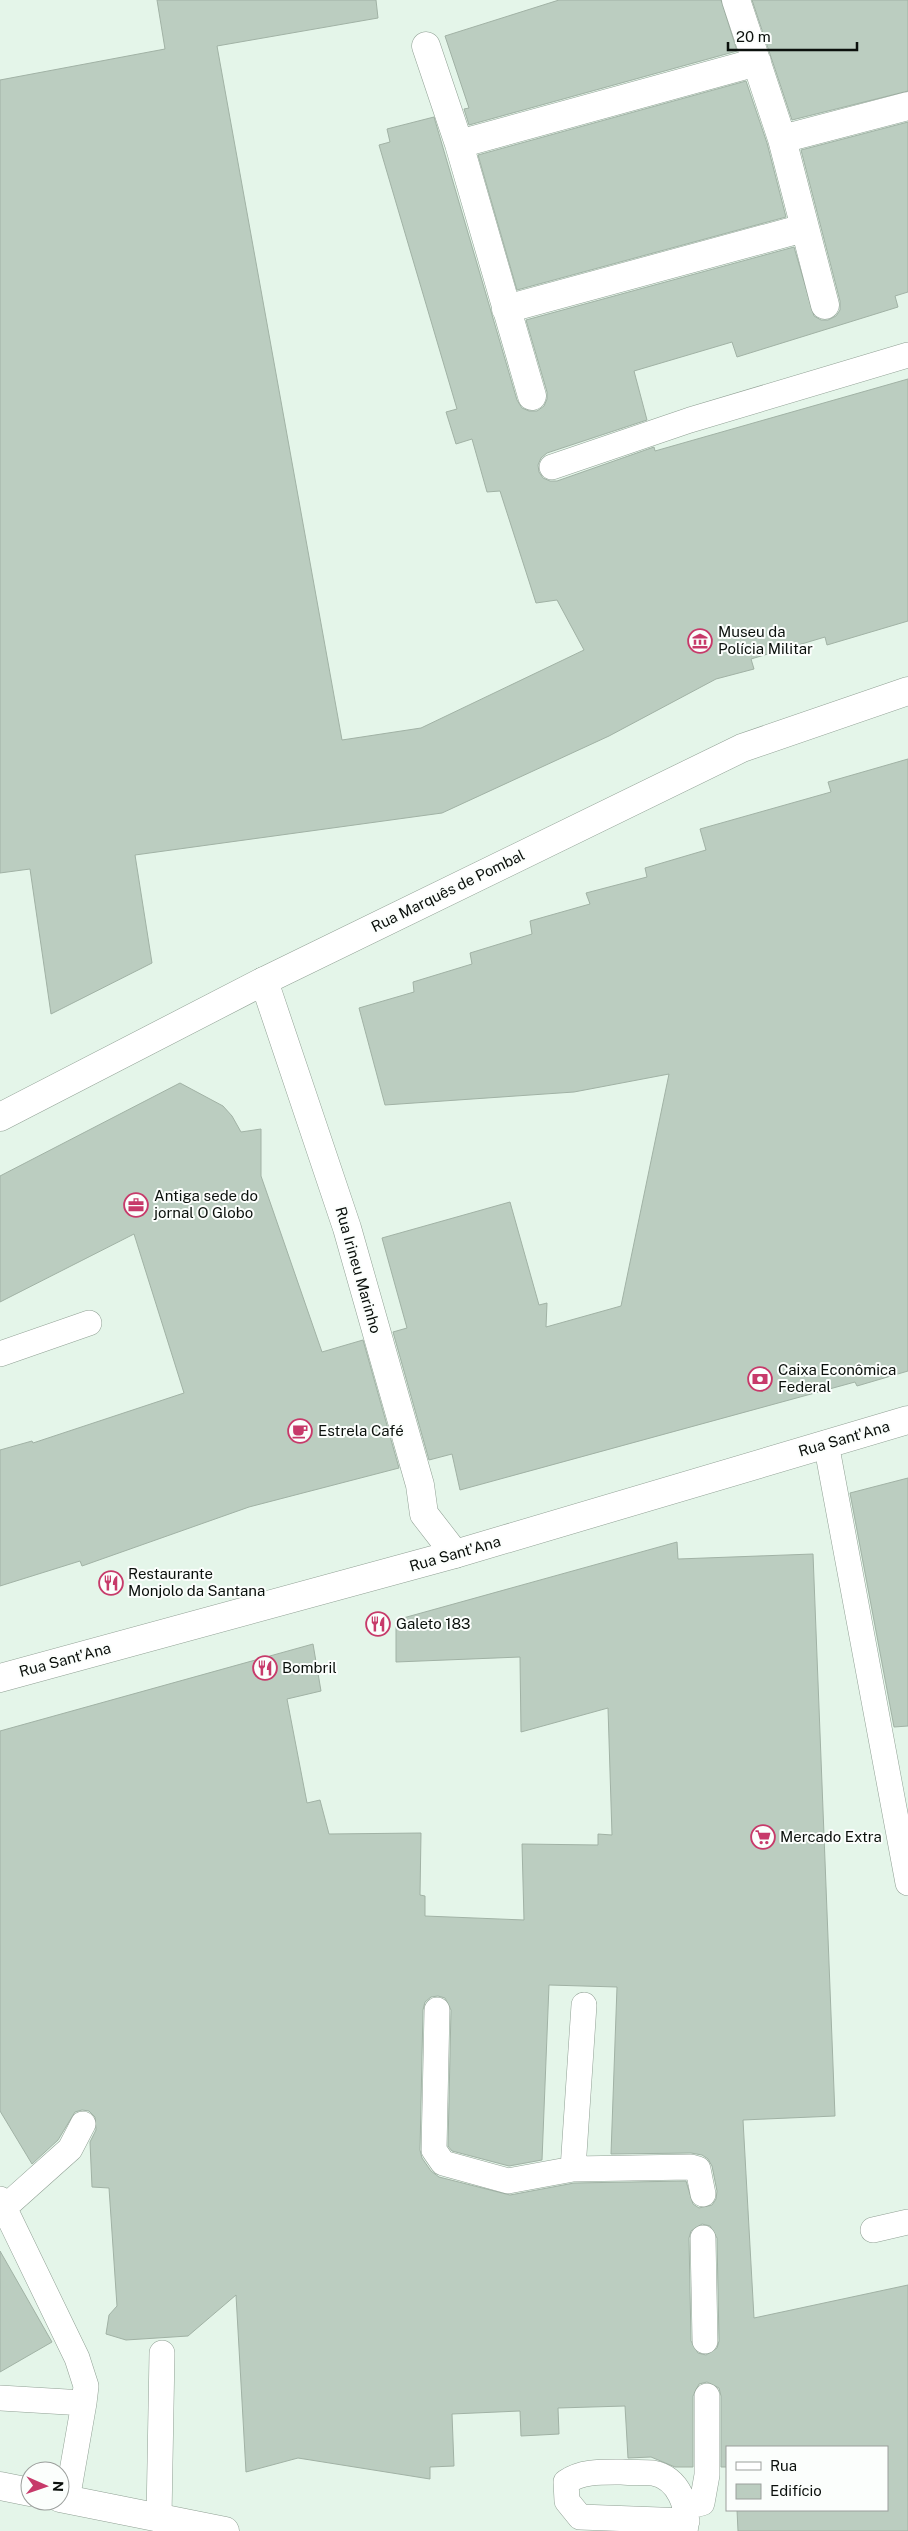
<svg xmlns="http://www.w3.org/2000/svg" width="908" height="2531" viewBox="0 0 908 2531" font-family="'Public Sans',sans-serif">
  <rect width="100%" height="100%" fill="#e4f5e9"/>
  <path fill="#bbcdc0" stroke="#a1b2a5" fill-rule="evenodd" d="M157,0H376L378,18L217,46L342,740L421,728L584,650L557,600L536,603L500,491L487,492L472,439L456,444L446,412L457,409L379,145L390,142L387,129L434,117L517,400L522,408L529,411H537L544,406L547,399V392L526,320L794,247L814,316L821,320H828L836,316L840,310V301L801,150L908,122V292L895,296L898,307L737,357L732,342L634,371L647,420L547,453L541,458L538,465L539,472L543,478L550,481H557L654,447L655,451L908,379V621L827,645L825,637L751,659L754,669L716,679L609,736L442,813L135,855L152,963L51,1014L30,869L0,873V80L165,49Z
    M559,0H721L737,51L469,125L464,109L469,108L445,36Z
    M752,0H908V91L792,120Z
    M746,81L767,143L786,217L517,290L478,155Z
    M908,759V1371L857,1386L855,1382L460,1490L452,1454L429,1460L393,1332L407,1328L382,1238L510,1202L539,1305L547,1303L546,1327L621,1306L669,1074L574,1092L385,1105L359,1008L414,992L413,982L472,964L470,953L532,934L530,921L590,904L586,893L647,877L645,868L706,850L700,829L831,792L828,782Z
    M180,1083L223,1106L232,1116L241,1132L261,1129V1176L322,1352L363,1340L399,1468L249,1507L82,1566L80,1561L0,1586V1450L32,1441L33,1443L184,1393L134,1234L0,1302V1176Z
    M908,1478V1726L894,1727L850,1493Z
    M677,1542L678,1559L813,1554L835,2116L743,2120L754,2318L908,2285V2531H738L737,2510H887V2447H727V2467H721V2396L719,2388L707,2382L699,2384L693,2396V2467H675L651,2457L628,2458L625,2406L558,2408L559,2434L521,2436L520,2411L452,2414L454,2466L430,2467V2479L298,2458L246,2472L236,2295L188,2336L126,2340L106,2334L109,2315L117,2306L109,2188L92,2187L90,2142L96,2130L95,2117L89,2111L82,2110L75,2112L58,2140L32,2164L0,2111V1731L313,1644L321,1691L287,1699L307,1803L320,1800L329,1834L421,1833L420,1895L425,1896V1916L524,1920L522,1844L598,1845V1834L612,1835L608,1708L521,1732L520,1657L396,1662V1620ZM549,1985L617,1987L611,2154L691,2153L702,2155L708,2159L712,2166L717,2191L716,2199L712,2205L699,2208L693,2204L686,2181L574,2183L510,2195L439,2177L431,2171L422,2158L420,2150L423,2010L425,2002L431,1997L438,1996L445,1998L451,2010L448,2146L452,2151L509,2166L542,2160ZM702,2224L710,2226L717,2238L719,2341L717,2348L706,2355L698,2353L691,2341L689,2238L691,2231Z
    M0,2251L52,2342L0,2372Z"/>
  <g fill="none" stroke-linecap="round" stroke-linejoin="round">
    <g stroke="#90a094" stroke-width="26">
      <path id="service" d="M552,467L690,420L908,355
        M0,1354L89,1323
        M826,1443L908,1883
        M437,2010L434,2150L443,2163L508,2181L573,2169L691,2167L698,2169L703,2194
        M573,2169L584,2005
        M0,2199L77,2358L86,2386L84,2403L67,2500
        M4,2208L70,2149L83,2124
        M873,2230L908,2222
        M703,2238L705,2341
        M0,2398L84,2403
        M686,2507L702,2503L707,2475V2396
        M159,2517L162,2353
        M685,2531C690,2508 679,2478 653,2473C643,2472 632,2473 622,2472C602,2472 582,2471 566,2482L567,2501L580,2517L687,2521"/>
    </g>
    <g stroke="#90a094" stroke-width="29">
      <path id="minor" d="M736,0L782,139
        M426,46L459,144L757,62
        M459,144L532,396
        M825,305L782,139L908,106
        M506,309L804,228
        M264,981L347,1228L420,1485L424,1514L455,1554
        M0,2486L30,2492
        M60,2498L225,2531"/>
    </g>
    <g stroke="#90a094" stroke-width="29">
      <path id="tertiary" d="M0,1117L264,981L742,748L908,691"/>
    </g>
    <g stroke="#90a094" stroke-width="29">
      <path id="secondary" d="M0,1678L455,1554L908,1420"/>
    </g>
    <use href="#service" stroke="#fff" stroke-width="25"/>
    <use href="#minor" stroke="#fff" stroke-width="28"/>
    <use href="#tertiary" stroke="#fff" stroke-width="28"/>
    <use href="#secondary" stroke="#fff" stroke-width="28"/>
  </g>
  <defs>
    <g id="museum-ring" transform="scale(1.25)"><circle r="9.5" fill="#fbfefc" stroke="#c73a6a" stroke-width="1.5"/><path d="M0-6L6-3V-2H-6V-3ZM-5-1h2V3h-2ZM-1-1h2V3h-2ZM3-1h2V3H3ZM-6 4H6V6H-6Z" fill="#c73a6a"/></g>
    <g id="office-ring" transform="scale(1.25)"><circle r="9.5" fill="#fbfefc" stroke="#c73a6a" stroke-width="1.5"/><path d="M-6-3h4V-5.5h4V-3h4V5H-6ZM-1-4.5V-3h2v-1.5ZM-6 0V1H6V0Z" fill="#c73a6a"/></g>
    <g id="bank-ring" transform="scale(1.25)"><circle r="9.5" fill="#fbfefc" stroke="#c73a6a" stroke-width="1.5"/><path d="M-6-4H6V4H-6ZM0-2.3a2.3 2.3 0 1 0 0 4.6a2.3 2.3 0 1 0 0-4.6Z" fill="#c73a6a"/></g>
    <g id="cafe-ring" transform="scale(1.25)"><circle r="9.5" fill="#fbfefc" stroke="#c73a6a" stroke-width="1.5"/><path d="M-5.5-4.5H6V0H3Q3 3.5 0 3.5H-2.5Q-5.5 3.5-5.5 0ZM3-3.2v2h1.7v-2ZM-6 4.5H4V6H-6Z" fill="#c73a6a"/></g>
    <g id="restaurant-ring" transform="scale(1.25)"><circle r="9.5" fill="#fbfefc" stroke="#c73a6a" stroke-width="1.5"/><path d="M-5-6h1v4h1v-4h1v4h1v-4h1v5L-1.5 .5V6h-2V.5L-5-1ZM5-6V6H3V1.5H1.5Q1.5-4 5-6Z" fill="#c73a6a"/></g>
    <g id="supermarket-ring" transform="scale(1.25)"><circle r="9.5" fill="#fbfefc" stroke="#c73a6a" stroke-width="1.5"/><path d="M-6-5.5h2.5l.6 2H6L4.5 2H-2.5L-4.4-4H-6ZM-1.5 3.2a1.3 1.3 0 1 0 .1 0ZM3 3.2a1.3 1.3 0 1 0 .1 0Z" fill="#c73a6a"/></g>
  </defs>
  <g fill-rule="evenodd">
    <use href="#museum-ring" x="700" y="641"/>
    <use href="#office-ring" x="136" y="1205"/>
    <use href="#bank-ring" x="760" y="1379"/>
    <use href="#cafe-ring" x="300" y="1431"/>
    <use href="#restaurant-ring" x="111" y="1583"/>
    <use href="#restaurant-ring" x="378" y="1624"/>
    <use href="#restaurant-ring" x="265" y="1668"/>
    <use href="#supermarket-ring" x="763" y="1837"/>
  </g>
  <g text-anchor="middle" stroke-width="4" stroke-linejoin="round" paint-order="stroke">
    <g font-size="15" fill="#0b100c" stroke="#fbfefc" text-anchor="start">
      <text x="718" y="637">Museu da<tspan x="718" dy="17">Polícia Militar</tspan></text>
      <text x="154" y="1201">Antiga sede do<tspan x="154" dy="17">jornal O Globo</tspan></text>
      <text x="778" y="1375">Caixa Econômica<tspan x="778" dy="17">Federal</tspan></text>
      <text x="318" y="1436">Estrela Café</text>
      <text x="128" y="1579">Restaurante<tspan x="128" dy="17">Monjolo da Santana</tspan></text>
      <text x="396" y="1629">Galeto 183</text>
      <text x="282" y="1673">Bombril</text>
      <text x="780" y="1842">Mercado Extra</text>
    </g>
    <g font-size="15" fill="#0b100c" stroke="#fbfefc">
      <text transform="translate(448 891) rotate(-26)" y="5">Rua Marquês de Pombal</text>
      <text transform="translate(358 1270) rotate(74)" y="5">Rua Irineu Marinho</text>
      <text transform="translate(844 1439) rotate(-16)" y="5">Rua Sant'Ana</text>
      <text transform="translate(455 1554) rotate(-16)" y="5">Rua Sant'Ana</text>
      <text transform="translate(65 1660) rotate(-15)" y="5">Rua Sant'Ana</text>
    </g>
  </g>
  <rect x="726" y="2446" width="162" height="65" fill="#fbfefc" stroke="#9b9f9c"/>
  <rect x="736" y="2462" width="25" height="8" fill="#ffffff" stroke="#9b9f9c"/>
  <text x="770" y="2471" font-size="15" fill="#0b100c">Rua</text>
  <rect x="736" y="2484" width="25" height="15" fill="#bbcdc0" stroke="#9b9f9c"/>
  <text x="770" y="2496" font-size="15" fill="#0b100c">Edifício</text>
  <g transform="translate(45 2486) rotate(92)"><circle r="24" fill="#fbfefc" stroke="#9b9f9c"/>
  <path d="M0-4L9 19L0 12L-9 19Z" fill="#c73a6a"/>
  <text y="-8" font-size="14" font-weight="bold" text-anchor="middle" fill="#0b100c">N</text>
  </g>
  <path d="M728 42v8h129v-8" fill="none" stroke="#0b100c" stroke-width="2.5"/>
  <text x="736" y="42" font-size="15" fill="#0b100c" stroke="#fbfefc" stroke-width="4" paint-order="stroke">20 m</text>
</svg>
